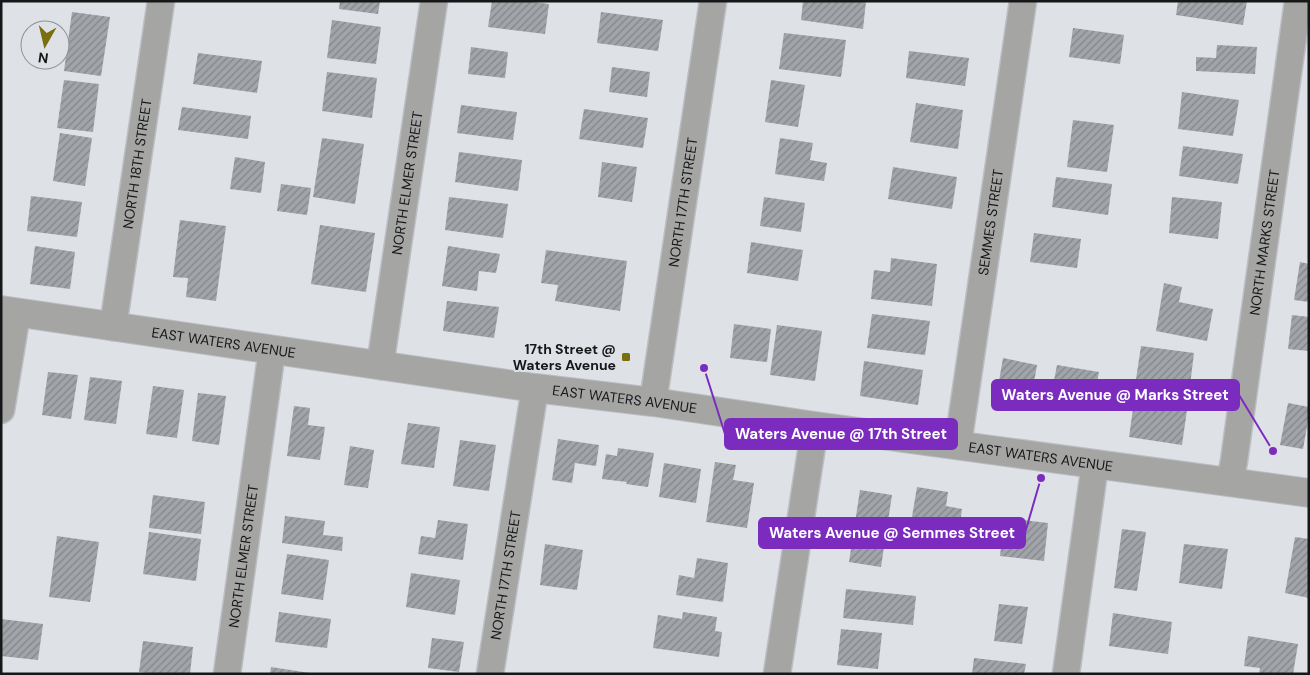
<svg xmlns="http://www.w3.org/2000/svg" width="1310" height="675" viewBox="0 0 1310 675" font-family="'DM Sans',sans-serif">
  <defs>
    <pattern id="building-hatch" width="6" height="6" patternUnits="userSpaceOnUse" patternTransform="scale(1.25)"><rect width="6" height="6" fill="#a1a5a9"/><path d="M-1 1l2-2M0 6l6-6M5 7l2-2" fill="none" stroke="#828589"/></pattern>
  </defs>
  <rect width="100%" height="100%" fill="#dee2e7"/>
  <path fill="url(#building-hatch)" d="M340,1H380L378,14L339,9Z
    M492,1H525L549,4L545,34L488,27Z
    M803,1H866L863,29L801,20Z
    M1178,1H1247L1243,25L1176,15Z
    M72,12L110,17L101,76L64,71Z
    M601,12L663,20L658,51L597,43Z
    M332,20L381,27L376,64L327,58Z
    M1073,28L1124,35L1120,64L1069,57Z
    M784,33L846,40L841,77L779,69Z
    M1217,45L1257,47L1255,74L1196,71V57L1216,58Z
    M471,47L508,52L505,78L468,74Z
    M909,51L969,58L965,86L906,78Z
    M198,53L262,61L257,93L193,84Z
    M612,67L650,72L647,97L609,92Z
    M327,72L377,78L372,118L322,111Z
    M64,80L99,84L93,132L57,128Z
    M771,80L805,85L798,127L765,122Z
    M1182,92L1239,100L1233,136L1178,129Z
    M916,103L963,110L958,149L910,142Z
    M461,105L517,112L513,140L457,133Z
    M182,107L251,116L248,139L178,130Z
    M584,109L648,118L643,148L579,139Z
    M1073,120L1114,125L1107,172L1067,167Z
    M60,133L92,138L85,186L53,181Z
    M322,138L364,144L355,204L313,197Z
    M780,138L813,143L810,160L827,163L824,181L775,174Z
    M1183,146L1243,154L1238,184L1179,176Z
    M459,152L522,160L518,191L455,182Z
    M235,157L265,162L261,193L230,189Z
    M602,162L637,167L632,202L598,197Z
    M893,167L957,177L952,209L888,199Z
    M1056,177L1112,184L1108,215L1052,207Z
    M281,184L311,188L307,215L277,211Z
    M31,196L82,202L77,237L27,231Z
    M449,197L508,204L503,238L445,230Z
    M764,197L805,203L801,232L760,226Z
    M1172,197L1222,202L1218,239L1169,233Z
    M180,220L226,226L216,301L186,297L188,278L173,277Z
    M320,225L375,233L366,292L311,284Z
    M1034,233L1081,239L1077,268L1030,262Z
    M751,242L803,250L798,281L747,273Z
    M35,246L75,252L70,289L30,284Z
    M448,246L500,254L496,273L479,271L477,291L442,286Z
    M546,250L627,261L620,311L555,301L558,285L541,283Z
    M891,258L937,264L932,306L871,299L874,270L890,272Z
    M1300,262L1309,264V302L1294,300Z
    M1164,283L1182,287L1179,302L1213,309L1207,341L1156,331Z
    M447,301L499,307L494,338L443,331Z
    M872,314L930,321L925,355L867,348Z
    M1292,315L1309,317V351L1288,349Z
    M734,324L771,329L767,362L730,358Z
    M777,325L822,331L815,381L770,375Z
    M1141,346L1194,353L1189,394L1135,386Z
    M1003,358L1037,365L1032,394L1015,391L1012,407L995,404Z
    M864,361L923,370L918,405L860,396Z
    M1057,365L1099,372L1092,409L1050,402Z
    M48,372L78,375L71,419L42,415Z
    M90,377L122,381L116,424L84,420Z
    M153,386L184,390L177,438L146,434Z
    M198,393L226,396L219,445L192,441Z
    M1135,395L1188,403L1182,445L1129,437Z
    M1288,403L1309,407V415L1303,449L1280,445Z
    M294,406L310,408L308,425L325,427L320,460L287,456Z
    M408,423L440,427L434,468L401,464Z
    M558,439L599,445L596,466L575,463L572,483L552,480Z
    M460,440L496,445L489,491L453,486Z
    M350,446L374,450L368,488L344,485Z
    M618,448L654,453L648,487L626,484L627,482L602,479L606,454L617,456Z
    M715,462L736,465L733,480L754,483L747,528L706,522Z
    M664,463L701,469L696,503L659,497Z
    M917,487L948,492L946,506L962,509L960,523L912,517Z
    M860,490L892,495L881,567L849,562Z
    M153,495L205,502L201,534L149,528Z
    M285,516L325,521L323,535L343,537L342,551L282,543Z
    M1004,518L1048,523L1044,561L1000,556Z
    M438,520L468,524L463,560L418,554L421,536L435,538Z
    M1122,529L1146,532L1137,591L1114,588Z
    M149,532L201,539L196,581L143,574Z
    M57,536L99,542L90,602L49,597Z
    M1295,537L1309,539V598L1285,593Z
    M545,544L583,550L577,590L540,585Z
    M1184,544L1228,549L1222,589L1179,583Z
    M287,554L329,560L323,600L281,594Z
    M697,558L728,563L723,602L676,595L679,575L694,578Z
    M411,573L460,580L455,615L406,607Z
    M846,589L916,596L913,625L843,618Z
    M999,604L1028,607L1022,644L994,641Z
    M279,612L331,619L327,648L275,642Z
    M683,612L717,617L715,631L722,632L719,657L653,648L658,615L682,619Z
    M1113,613L1172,622L1168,654L1109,646Z
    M1,619L43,624L38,660L1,656Z
    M841,629L882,633L878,669L837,665Z
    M1248,636L1298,644L1293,674H1259L1260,668L1244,666Z
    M432,638L464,642L459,672L428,668Z
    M143,641L193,647L190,674H155L139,672Z
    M974,658L1026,664L1024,674H972Z
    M271,667L310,673V674H270Z"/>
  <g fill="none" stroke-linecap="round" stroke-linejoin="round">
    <g stroke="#babdc2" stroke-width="29">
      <g id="minor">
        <path id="s1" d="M113,327L161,1"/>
        <path id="s2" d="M380,366L434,1"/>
        <path id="s3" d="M653,402L713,1"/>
        <path d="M1,410L17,313"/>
        <path id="s4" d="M958,444L1023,1"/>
        <path id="s5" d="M1230,482L1234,461L1298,1"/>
        <path id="s6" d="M227,674L272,350"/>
        <path id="s7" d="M490,674L535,388"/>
        <path d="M777,674L815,426"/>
        <path d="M1066,674L1095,464"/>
      </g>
    </g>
    <g stroke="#babdc2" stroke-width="30">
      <g id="tertiary">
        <path id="s8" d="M1,310L535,388L653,402L815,426L1309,493"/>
      </g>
    </g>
    <use href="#minor" stroke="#a5a5a3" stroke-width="26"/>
    <use href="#tertiary" stroke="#a5a5a3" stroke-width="28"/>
  </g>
  <rect fill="#7b6f0d" stroke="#dee2e7" stroke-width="2" x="621" y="352" width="10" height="10" rx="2.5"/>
  <g text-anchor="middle" stroke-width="4" stroke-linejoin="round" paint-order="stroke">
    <g font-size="14" fill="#151718" stroke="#dee2e7">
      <text dy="5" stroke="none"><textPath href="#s1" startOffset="165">NORTH 18TH STREET</textPath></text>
      <text dy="5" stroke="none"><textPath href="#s2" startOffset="185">NORTH ELMER STREET</textPath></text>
      <text dy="5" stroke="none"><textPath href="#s3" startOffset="202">NORTH 17TH STREET</textPath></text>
      <text dy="5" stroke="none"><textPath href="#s4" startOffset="224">SEMMES STREET</textPath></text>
      <text dy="5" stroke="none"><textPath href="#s5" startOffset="242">NORTH MARKS STREET</textPath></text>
      <text dy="5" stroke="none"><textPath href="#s8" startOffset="225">EAST WATERS AVENUE</textPath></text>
      <text dy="5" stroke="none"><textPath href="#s8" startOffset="630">EAST WATERS AVENUE</textPath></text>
      <text dy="5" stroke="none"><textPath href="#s8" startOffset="1050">EAST WATERS AVENUE</textPath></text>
      <text dy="5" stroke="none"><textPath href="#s6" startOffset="119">NORTH ELMER STREET</textPath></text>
      <text dy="5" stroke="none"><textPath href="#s7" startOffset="100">NORTH 17TH STREET</textPath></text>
    </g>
    <g font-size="14" font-weight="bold" fill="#151718" stroke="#dee2e7" text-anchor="end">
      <text x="616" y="354">17th Street @<tspan x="616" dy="16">Waters Avenue</tspan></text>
    </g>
  </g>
  <path fill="none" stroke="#7b2cbf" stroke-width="2" d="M1273 451L1239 395M704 368L725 434M1041 478L1025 533"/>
  <g fill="#7b2cbf" stroke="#dee2e7" stroke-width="2">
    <circle cx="1273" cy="451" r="5"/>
    <circle cx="704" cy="368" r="5"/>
    <circle cx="1041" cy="478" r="5"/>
  </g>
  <g fill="#7b2cbf" stroke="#7b2cbf" stroke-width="2">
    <rect x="992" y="380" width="247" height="30" rx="5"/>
    <rect x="725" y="419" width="232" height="30" rx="5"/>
    <rect x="759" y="518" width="266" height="30" rx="5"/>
  </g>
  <g font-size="15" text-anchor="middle" font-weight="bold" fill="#fff">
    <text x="1115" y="400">Waters Avenue @ Marks Street</text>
    <text x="841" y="439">Waters Avenue @ 17th Street</text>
    <text x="892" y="538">Waters Avenue @ Semmes Street</text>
  </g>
  <rect width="1310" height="675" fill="none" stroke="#151718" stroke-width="5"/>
  <g transform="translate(45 45) rotate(188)"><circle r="24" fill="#dee2e7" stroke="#8e9194"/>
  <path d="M0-4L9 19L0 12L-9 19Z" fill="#7b6f0d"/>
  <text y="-8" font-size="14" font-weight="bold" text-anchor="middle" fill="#151718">N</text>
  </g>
</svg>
